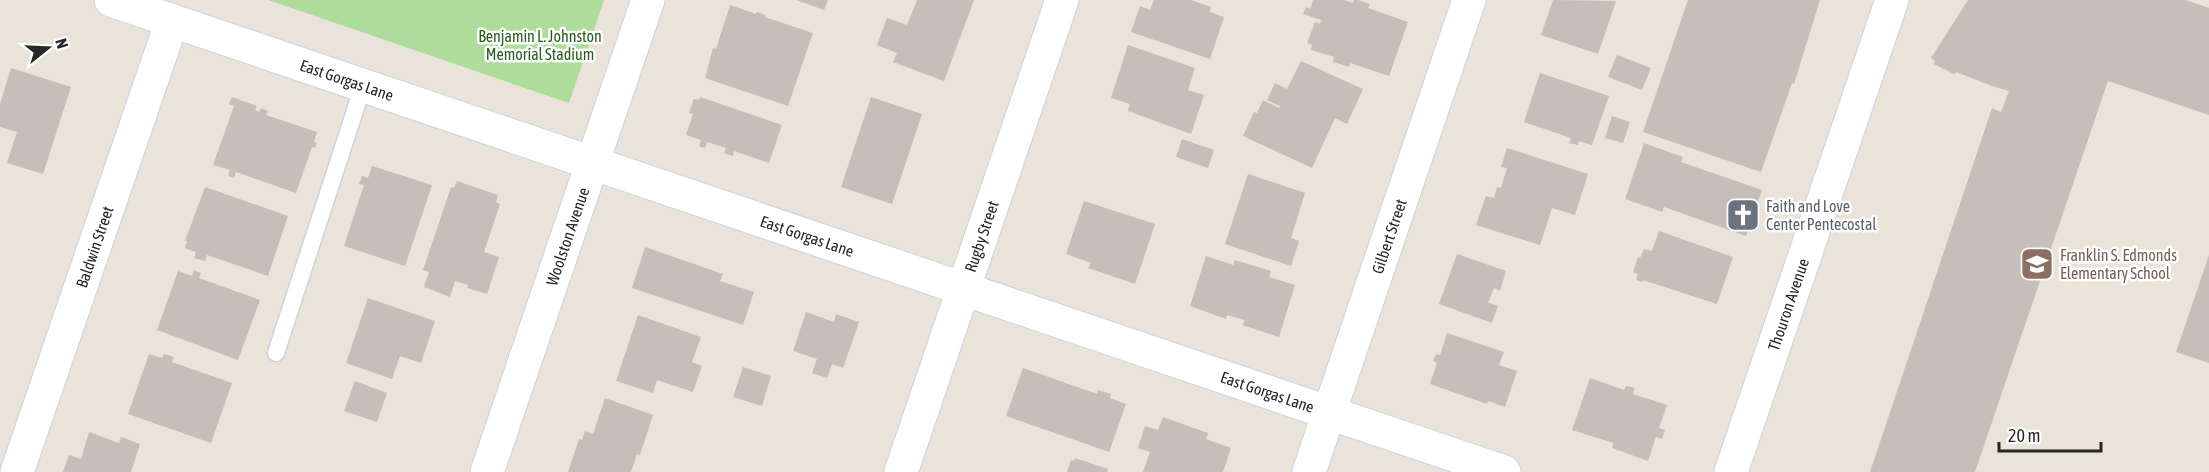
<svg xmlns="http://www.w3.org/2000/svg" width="2209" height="472" viewBox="0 0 2209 472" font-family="'Asap Condensed',sans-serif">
  <rect width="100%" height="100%" fill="#e9e3da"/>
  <path fill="#aedc9a" d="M268,0H604L569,103Z"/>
  <path fill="#c4bfb9" d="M796,0H828L824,10Z
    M917,0H974L944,81L893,62L897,53L877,45L887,18L907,25Z
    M1154,0H1191L1211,7L1210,12L1224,17L1210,59L1131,32L1140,6L1150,10Z
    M1313,0H1344L1353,3L1354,0H1358L1370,4L1368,8L1408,22L1389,76L1350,63L1349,67L1333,62L1334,57L1311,50L1312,45L1307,43L1315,22L1320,24L1321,20L1303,14L1306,7L1310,9Z
    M1553,0L1616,1L1598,54L1541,35Z
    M1688,0H1820L1794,84L1792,83L1761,172L1643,132Z
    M1968,0H2186L2209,8V115L2108,81L1975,472H1870L1992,108L2001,112L2009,91L1992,86L1956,72L1954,74L1934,64L1935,61L1931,58Z
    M730,5L756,14L757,12L765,15V17L813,33L788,106L705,78L713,48L716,49Z
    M1128,45L1195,68L1188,90L1204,95L1191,134L1128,111L1130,104L1111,98Z
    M1617,55L1651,68L1642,90L1608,77Z
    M1301,61L1363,89L1347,124L1335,118L1312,168L1243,136L1254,112L1257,113L1263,100L1279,108L1280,106L1267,100L1275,83L1287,89Z
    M11,68L71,87L43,174L7,163L17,132L0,127V104Z
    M1540,73L1609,96L1592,145L1579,141L1578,145L1569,143L1571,138L1524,122Z
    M232,97L257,106L255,110L259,112L261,108L268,111L266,115L317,132L314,142L317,143L315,148L312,147L296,193L236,172L234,178L228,176L230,170L213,165L234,106L229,104Z
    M700,97L782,125L769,163L734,151L733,156L724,153L726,148L707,142L705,148L699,146L701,140L686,135L693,114L689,113L694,99L699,100Z
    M871,97L922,114L892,204L841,187Z
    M1612,116L1630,122L1623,143L1605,138Z
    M1182,139L1214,150L1208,168L1176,157Z
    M1644,143L1683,157L1681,162L1762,190L1746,236L1664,207L1662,212L1625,199Z
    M1507,148L1588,174L1575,215L1552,208L1540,245L1476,225L1486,196L1494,198L1497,187L1501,188L1507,168L1501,167Z
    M372,166L432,185L405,266L344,246L364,185L359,184L362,176L368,178Z
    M1248,174L1305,193L1291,238L1299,241L1291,266L1225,244Z
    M457,181L498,195L496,202L500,204L484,252L499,257L487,294L467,288L468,285L455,281L450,297L424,287L429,272L423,270L451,187L454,188Z
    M205,187L288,216L268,276L207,255L205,261L194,258L196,252L185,248L187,241H185Z
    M1084,201L1155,224L1135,284L1088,268L1091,263L1066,254Z
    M1659,231L1733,257L1717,304L1643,280L1642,282L1636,280L1638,274L1633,272L1638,257L1640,258L1644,249L1652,251Z
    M645,247L723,274L720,281L754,292L743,325L632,288Z
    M1457,254L1506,271L1500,291L1494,288L1488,303L1498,306L1492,323L1439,304Z
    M2209,255V363L2176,352Z
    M1206,256L1233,265L1235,260L1271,271L1269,277L1295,285L1279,337L1242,325L1245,320L1227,315L1226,319L1190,306Z
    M194,270L201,273L199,278L260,300L238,360L157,330L178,271L192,276Z
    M368,298L435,321L421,363L400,356L392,379L346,363Z
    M806,312L834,322L836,314L859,322L843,368L832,364L827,378L812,373L817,359L793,351Z
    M638,315L701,337L692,362L702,366L693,392L657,380L653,393L616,381Z
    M1447,333L1504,352L1499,365L1517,371L1505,407L1488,401L1487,404L1430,384L1437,363L1433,361L1436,354L1440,355Z
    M149,354L162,358L164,354L174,357L172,362L232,383L211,443L128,414Z
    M743,367L771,376L762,406L733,397Z
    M1023,368L1097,394L1098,390L1111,394L1110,398L1126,404L1109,452L1006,416Z
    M1590,378L1624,390L1626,386L1635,388L1633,394L1667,405L1659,428L1665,430L1662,439L1656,437L1648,461L1612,448L1613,443L1572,430Z
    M355,381L387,393L377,422L344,411Z
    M605,398L653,415L640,455L637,454L631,472H568L579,439L582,440L585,431L593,434Z
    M1163,417L1208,433L1206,439L1231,448L1223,472H1143L1150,452L1138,448L1145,426L1158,430Z
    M89,432L119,443L121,437L140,444L131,472H63L69,455L81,459Z
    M1075,458L1108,469L1107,472H1067L1071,460L1074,461Z"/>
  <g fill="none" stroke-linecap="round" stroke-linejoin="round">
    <g stroke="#cfd2df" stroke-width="19">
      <path id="lane" d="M276,353L363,86"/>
    </g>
    <g stroke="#cfd2df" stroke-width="35">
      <g id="street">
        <path id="s1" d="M111,0L1504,472"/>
        <path id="s2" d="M17,472L172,21"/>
        <path id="s3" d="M487,472L648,0"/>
        <path id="s4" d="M901,472L1062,0"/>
        <path id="s5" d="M1309,472L1469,0"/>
        <path id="s6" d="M1731,472L1892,0"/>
      </g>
    </g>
    <use href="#lane" stroke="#fff" stroke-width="16"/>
    <use href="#street" stroke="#fff" stroke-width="33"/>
  </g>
  <defs>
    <g id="church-square" transform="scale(1.725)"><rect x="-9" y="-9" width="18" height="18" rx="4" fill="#6b7280" stroke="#fff"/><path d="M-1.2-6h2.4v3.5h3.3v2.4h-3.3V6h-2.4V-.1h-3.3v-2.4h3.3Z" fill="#fff"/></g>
    <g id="school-square" transform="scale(1.725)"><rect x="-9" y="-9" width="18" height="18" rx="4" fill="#8d6e63" stroke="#fff"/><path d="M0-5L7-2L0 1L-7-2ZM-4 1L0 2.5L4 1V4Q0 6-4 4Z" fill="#fff"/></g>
  </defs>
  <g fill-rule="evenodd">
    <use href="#church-square" x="1743" y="215"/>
    <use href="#school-square" x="2037" y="264"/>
  </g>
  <g text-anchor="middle" stroke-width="5" stroke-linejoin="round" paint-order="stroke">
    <g font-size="16" fill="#295d1e" stroke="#fff">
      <text x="540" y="42">Benjamin L. Johnston<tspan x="540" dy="18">Memorial Stadium</tspan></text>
    </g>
    <g font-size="16" fill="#272727" stroke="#fff">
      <text dy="6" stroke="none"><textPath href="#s1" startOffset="249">East Gorgas Lane</textPath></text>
      <text dy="6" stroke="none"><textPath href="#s3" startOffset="249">Woolston Avenue</textPath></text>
      <text dy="6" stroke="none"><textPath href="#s4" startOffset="249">Rugby Street</textPath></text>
      <text dy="6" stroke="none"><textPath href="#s5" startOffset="249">Gilbert Street</textPath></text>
      <text dy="6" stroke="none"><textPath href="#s1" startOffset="735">East Gorgas Lane</textPath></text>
      <text dy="6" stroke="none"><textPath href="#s2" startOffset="238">Baldwin Street</textPath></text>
      <text dy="6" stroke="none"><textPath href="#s6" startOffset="177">Thouron Avenue</textPath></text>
      <text dy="6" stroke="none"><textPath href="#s1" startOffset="1221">East Gorgas Lane</textPath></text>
    </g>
    <g font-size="16" fill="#5b616d" stroke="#fff" text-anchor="start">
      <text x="1766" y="212">Faith and Love<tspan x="1766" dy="18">Center Pentecostal</tspan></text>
    </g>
    <g font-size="16" fill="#785e54" stroke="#fff" text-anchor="start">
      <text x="2060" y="261">Franklin S. Edmonds<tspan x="2060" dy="18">Elementary School</tspan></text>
    </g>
  </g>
  <g transform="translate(48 48) rotate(72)" stroke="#ffffff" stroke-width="4.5" paint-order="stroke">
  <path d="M0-4.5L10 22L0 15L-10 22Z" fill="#272727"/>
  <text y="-9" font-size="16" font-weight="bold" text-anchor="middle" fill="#272727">N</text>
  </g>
  <path d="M1999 442v9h102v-9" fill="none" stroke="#272727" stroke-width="3"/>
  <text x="2008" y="442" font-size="18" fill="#272727" stroke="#ffffff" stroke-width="4.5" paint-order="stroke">20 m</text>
</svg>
